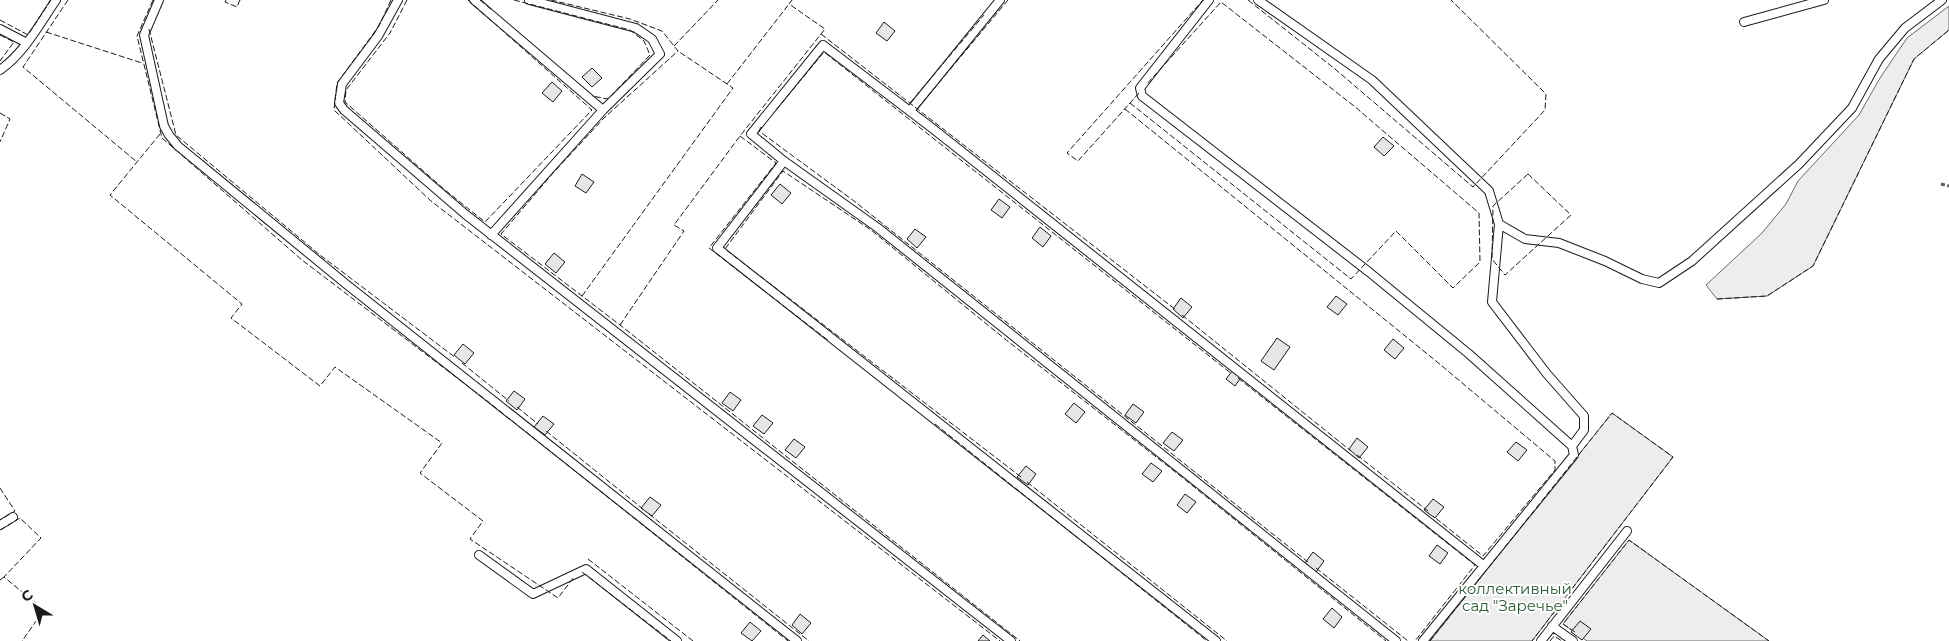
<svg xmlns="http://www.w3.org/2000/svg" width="1949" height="641" viewBox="0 0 1949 641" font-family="Montserrat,sans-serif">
  <rect width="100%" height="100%" fill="#fff"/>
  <path fill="#ededed" stroke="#6a6a6a" d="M1949,6V30L1914,59L1813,266L1767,296L1717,299L1706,285L1762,233L1786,204L1798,181L1859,115L1880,78L1907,38Z
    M1612,413L1673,457L1532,641H1430Z
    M1629,540L1769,641H1587L1563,624Z"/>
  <path fill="#e6e6e6" stroke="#1a1a1a" d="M884,22L895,31L887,41L876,33Z
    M592,68L602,78L592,87L582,77Z
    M552,82L562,91L553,102L542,93Z
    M1383,137L1394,146L1384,156L1374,147Z
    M582,174L594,182L586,193L575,186Z
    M780,184L791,193L782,204L771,195Z
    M999,199L1010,207L1002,218L991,210Z
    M1040,227L1051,236L1043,247L1032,238Z
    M915,229L926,237L917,248L907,239Z
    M554,253L565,262L556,273L545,264Z
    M1336,296L1347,304L1338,315L1327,307Z
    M1181,298L1192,307L1183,318L1173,309Z
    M1277,338L1290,347L1274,370L1261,361Z
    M1393,339L1404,348L1395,359L1384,350Z
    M463,344L474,353L465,364L454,355Z
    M1233,370L1242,376L1235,386L1226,379Z
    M514,391L525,399L517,410L506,401Z
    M730,392L741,400L733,411L722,403Z
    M1074,403L1085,412L1076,423L1065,414Z
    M1133,404L1144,412L1136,423L1125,415Z
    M762,415L773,423L764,434L753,426Z
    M543,416L554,424L545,435L534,427Z
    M1172,432L1183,440L1174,451L1163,443Z
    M1357,438L1368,447L1359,458L1349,449Z
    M794,439L805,447L796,458L785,450Z
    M1516,442L1527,450L1518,461L1507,452Z
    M1151,463L1162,471L1153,482L1142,474Z
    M1026,466L1036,474L1028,485L1017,477Z
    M1185,494L1196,502L1187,513L1177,505Z
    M650,497L661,505L652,516L641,508Z
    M1433,499L1444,507L1435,518L1424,510Z
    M1437,545L1448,553L1440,564L1429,556Z
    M1313,552L1324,561L1316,572L1305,563Z
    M1332,608L1342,617L1334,628L1323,619Z
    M800,614L811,623L802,634L792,625Z
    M1580,621L1591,629L1582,640L1571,632Z
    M750,622L761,631L752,641L741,633Z
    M983,635L990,641H978Z"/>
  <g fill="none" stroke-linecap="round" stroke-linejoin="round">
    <g stroke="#1a1a1a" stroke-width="10">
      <path id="service" d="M159,0L144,35L164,126L169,135L178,146L346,284L797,641
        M398,0L378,36L342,84L339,103L344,110L465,214L1011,641
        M474,0L603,110L491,235
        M529,0L636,28L652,39L660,54L603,110
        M1209,0L1140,88L1142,96L1369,272L1469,354L1572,446L1574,455L1423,641
        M1258,0L1372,80L1489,191L1499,224L1492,302L1547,374L1584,416V430L1572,446
        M1744,22L1824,0
        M0,29L27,43
        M0,70C25,52 39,25 56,0
        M910,111L1000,0
        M784,161L717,248L1216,641
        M1499,224L1525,239L1559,243L1605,261L1642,279L1659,283L1692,261L1799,164L1852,108L1879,59L1905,28L1942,0
        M0,525L13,517
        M479,555L533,594L586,569L677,641
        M1552,626L1573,641
        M1396,641L878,228L784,161L751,134L823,45L932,128L1483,565
        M1541,641L1627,531"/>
    </g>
    <path stroke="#5f5f5f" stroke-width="3" stroke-dasharray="4 2.5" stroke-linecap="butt" d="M1941,184L1949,186"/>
    <use href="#service" stroke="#fff" stroke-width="8"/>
    <path stroke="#1a1a1a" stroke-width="1" stroke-dasharray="6 2.5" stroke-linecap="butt" d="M68,0L23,67L137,162
      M153,0L137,36L162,138L302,260L486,400L788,641
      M226,0L225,2L237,7L240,0
      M391,0L379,26L337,83L334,110L431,201L1000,641
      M407,0L390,33L346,90L345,102L445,190L485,222L592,110L468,0
      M480,0L493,11
      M514,0L630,30L644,41L650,55L608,99L592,96
      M551,0L630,19L662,31L678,51L604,118L554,172L501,234L620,325L1020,641
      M1248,0L1335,69L1473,187L1545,110L1546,94L1451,0
      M0,20L28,35L51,0
      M149,29L176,135L320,255L456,358
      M46,32L142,63
      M821,34L1176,310
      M0,35L14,42L0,61
      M674,46L718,0
      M727,84L789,4
      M1139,93L1078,161L1067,153L1203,0
      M910,103L984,15
      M1130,103L1351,279L1396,231L1453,288L1480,262L1479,213L1354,106L1221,2L1146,85
      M917,109L1008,0
      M1125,109L1436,361L1555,461V470L1483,556L1433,516
      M776,110L824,52L1232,374
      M0,113L10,119L0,142
      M761,127L759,131L854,201L1308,562
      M160,134L110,195L242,304L231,318L320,386L335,367L442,443L420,473L483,521L470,539L558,598L574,577
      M740,136L776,163L709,248L829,341
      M1528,174L1571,215L1505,275L1492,259L1493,206Z
      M582,296L733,88L678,51
      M1717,299L1767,296L1813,266L1914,59L1949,30
      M1182,315L1351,451
      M620,325L684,231L674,225L740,136L825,29L789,4L792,0
      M462,363L509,401
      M1238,378L1475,565L1415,641
      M517,407L538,424
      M935,424L1207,641
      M546,431L643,509
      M1357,455L1428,511
      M1021,477L725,249L783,171L871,230L1005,339L1178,474L1386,641
      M1027,482L1227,641
      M0,488L15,511L0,520
      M649,514L809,641
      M0,530L20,518L41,538L4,577L44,610L22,641
      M588,559L693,641
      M1316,568L1408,641
      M582,572L671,641
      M0,580L4,577
      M1575,632L1563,624L1629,540L1769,641
      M1430,641L1612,413L1673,457L1532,641
      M1550,641L1554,636L1562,641"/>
  </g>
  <g text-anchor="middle" stroke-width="4" stroke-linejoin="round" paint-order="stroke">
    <g font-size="15" fill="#2b5a34" stroke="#fff">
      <text x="1515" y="594">коллективный<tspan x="1515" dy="17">сад "Заречье"</tspan></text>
    </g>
  </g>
  <g transform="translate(35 606) rotate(322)" stroke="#ffffff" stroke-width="4" paint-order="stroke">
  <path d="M0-4L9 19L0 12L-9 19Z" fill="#1a1a1a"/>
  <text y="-8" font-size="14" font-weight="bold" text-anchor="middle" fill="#1a1a1a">С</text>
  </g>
</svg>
